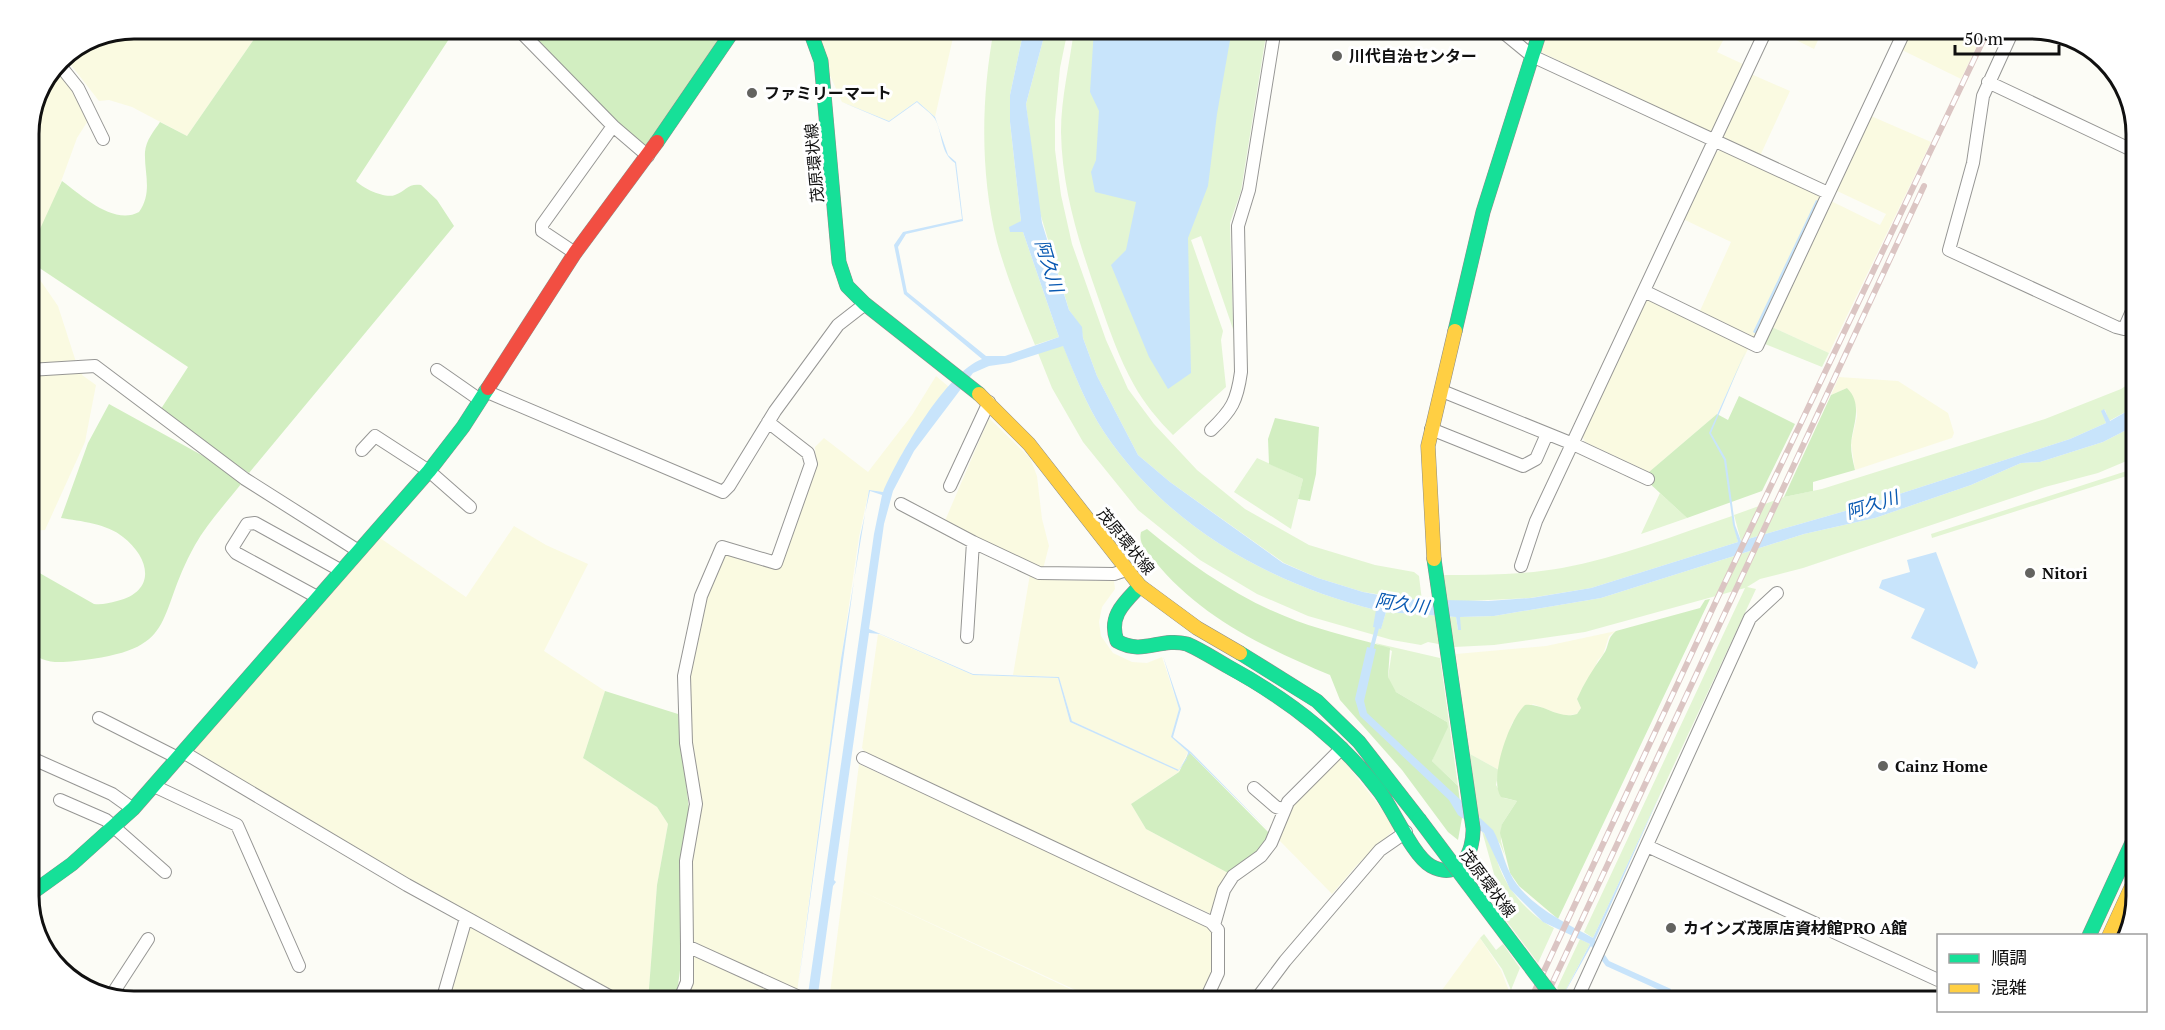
<svg xmlns="http://www.w3.org/2000/svg" width="2165" height="1030" viewBox="0 0 2165 1030" font-family="'PT Serif','Noto Sans JP',serif">
  <rect width="100%" height="100%" fill="#fcfcf6"/>
  <path fill="#fafae1" d="M1772,28L1823,29L1814,49Z
    M134,29H261L187,136L132,107L109,100L99,101L64,56L94,36Z
    M809,29H955L935,117L917,101L889,121L842,102Z
    M1549,29H1729L1717,52L1745,65L1715,129L1708,132L1541,52Z
    M1911,29H1985L1961,79L1902,50Z
    M57,66L64,74L89,119L77,138L51,209L29,252V128Z
    M1751,74L1790,91L1760,156L1726,140L1723,133Z
    M1871,116L1931,142L1829,353L1772,327L1831,201L1880,225L1886,214L1835,190Z
    M1721,150L1820,196L1755,336L1750,337L1699,313L1731,242L1683,219L1714,153Z
    M29,264L58,306L76,362L29,366Z
    M1648,297L1747,346L1748,349L1717,414L1649,472L1585,442L1582,435Z
    M84,371L82,375L96,385L85,442L45,530L29,531V373Z
    M936,376L949,387L909,441L883,492L869,490L859,537L841,659L797,992L692,941L691,852L701,808L691,738L690,672L706,597L724,556L730,553L778,568L816,462L815,447L824,438L868,472L912,415Z
    M1839,377L1898,381L1948,413L1954,433L1952,438L1855,470L1851,443L1857,416L1856,406L1847,388L1831,395Z
    M989,418L1030,458L1037,476L1042,519L1049,546L1043,569L944,523Z
    M514,526L546,545L588,564L544,651L605,691L583,758L657,807L668,824L657,885L648,1001H629L310,826L192,753L380,538L466,597Z
    M1030,574L1048,580L1114,581L1115,589L1102,607L1099,622L1101,636L1113,653L1132,662L1147,663L1162,657L1179,709L1171,737L1188,752L1179,770L1072,721L1059,677L1013,675Z
    M1616,631L1609,636L1603,655L1598,660L1589,681L1584,685L1577,699L1581,708L1577,714L1564,716L1533,704L1512,723L1499,770L1470,754L1456,654L1546,646Z
    M878,634L973,675L1058,678L1070,722L1180,771L1131,804L1146,829L1230,874L1211,914L867,755L862,748Z
    M1339,759L1344,761L1391,821L1394,830L1357,865L1332,894L1278,839L1288,811Z
    M859,764L1213,927L1214,971L1201,1001H1099L846,884L1096,1001H829Z
    M472,927L607,1001H582L581,994V1001H447L469,928Z
    M1480,938L1501,970L1509,991L1505,1001H1434Z
    M694,955L795,1001H685Z"/>
  <path fill="#e3f5d3" d="M994,29H1024L1010,95V122L1021,221L1011,232H1023L1059,337L1035,345C1021,311 1007,278 997,242C980,174 981,98 994,29Z
    M1046,29H1068L1060,68L1055,120V150L1061,195L1072,244L1106,340L1128,389L1154,424L1197,470L1245,509L1309,545L1375,565L1414,572L1419,576L1422,601L1363,592L1318,578L1284,563L1170,482L1138,455L1097,376L1083,338L1081,327L1069,310L1038,206L1026,104Z
    M1074,29H1267L1241,191L1230,223L1234,355L1233,329L1201,236L1191,240L1223,331L1221,340L1226,387L1173,435C1158,420 1144,403 1134,385C1119,358 1109,329 1099,300C1080,246 1062,191 1061,132C1061,97 1070,63 1074,29Z
    M1772,327L1829,353L1822,367L1765,344Z
    M1063,345C1075,375 1086,405 1104,432C1167,526 1268,583 1376,610L1381,628L1386,612L1456,617L1458,630L1460,617L1494,616L1601,598L1804,534L1875,518L1971,485L2021,463L2040,462L2103,442L2136,425V457L2098,473L2045,487L1803,568L1760,579L1747,587L1756,589L1593,938L1584,932L1745,588L1585,632L1494,645L1454,647L1428,642L1421,645L1392,640L1308,616L1257,594L1200,560L1138,510L1083,442L1052,388L1038,353Z
    M2136,379V406L2109,421L2105,410H2102L2106,423L2070,439L1859,507L1741,541L1734,515L1784,497L1822,489L2045,419L2121,389Z
    M1257,458L1303,479L1291,529L1234,492Z
    M2136,468V473L1932,538L1931,534Z
    M1660,493L1687,518L1641,534Z
    M1732,516L1738,542L1591,588L1530,598L1447,602L1443,575C1482,575 1523,575 1562,568C1620,557 1676,535 1732,516Z
    M1375,643L1440,658L1458,786L1432,761L1447,722L1396,692L1389,684L1388,677L1392,651Z
    M1470,754L1499,770L1496,785L1504,798L1517,801L1502,824L1501,841L1505,856L1500,844L1478,816Z
    M1482,831C1492,842 1495,855 1500,869C1509,892 1532,917 1554,928L1538,963L1487,895L1494,874Z
    M1484,934L1496,950L1503,944L1520,968L1511,990L1502,969L1480,938Z
    M1580,939L1590,944L1563,995L1557,988Z"/>
  <path fill="#d2eec1" d="M261,29H443L449,39L356,181C362,188 385,199 395,195C406,191 408,183 421,185L437,200L454,226L249,473L157,415L188,367L29,261V253L62,181C81,195 114,226 139,212C153,192 144,173 145,152C146,140 154,131 160,122L187,136Z
    M517,29H732L648,156Z
    M1847,388C1864,405 1852,426 1851,445C1851,453 1853,462 1855,470L1813,482V491L1784,497L1831,395Z
    M1739,396L1795,424L1762,491L1687,518L1647,481L1649,472L1717,414L1728,420Z
    M109,404L245,479C229,500 208,522 195,545C153,620 182,650 75,661C57,663 40,664 29,648V599L36,571L94,604C102,605 109,603 117,601C157,591 150,558 123,537C108,524 80,521 61,518L88,443Z
    M1275,418L1319,427L1316,474L1310,501L1298,499L1303,479L1269,464L1268,439Z
    M1147,529C1192,566 1242,601 1297,621C1327,632 1359,639 1390,648L1388,677L1396,692L1447,722L1448,727L1432,761L1458,786L1462,818L1458,840L1448,832L1402,770L1340,700L1330,675C1265,648 1198,616 1154,560C1147,551 1138,544 1141,532Z
    M1710,599L1558,919L1519,886L1510,873L1500,833L1502,824L1517,801L1501,797C1488,779 1510,718 1525,705C1544,703 1558,720 1577,714L1581,708L1577,699C1584,683 1593,669 1603,655C1610,646 1606,639 1616,631L1700,608L1705,600Z
    M605,691L678,714L691,827L683,947L676,1001H648L657,885L668,824L657,807L583,758Z
    M1189,752L1270,834L1265,846L1230,874L1146,829L1131,804L1179,772Z"/>
  <path fill="#c8e4fb" d="M1024,29H1046L1026,104L1042,223L1069,310L1082,327L1083,338L1097,376L1138,455L1170,482L1283,563L1318,578L1363,592L1401,599L1488,601L1531,598L1591,588L1738,542L1733,525L1724,460L1709,433L1746,350L1711,433L1726,459L1735,525L1741,541L1859,507L2070,439L2106,423L2101,411L2104,409L2110,421L2136,406V425L2103,442L2040,462L2021,463L1971,485L1875,518L1804,534L1601,598L1494,616L1460,617L1461,630H1458L1456,617L1386,612L1381,629L1373,627L1376,610C1268,583 1167,526 1104,432C1086,405 1075,375 1063,346L1010,363L989,366L973,373L914,451L893,491L884,524L869,629L973,674L1059,677L1072,721L1179,770L1187,759L1188,752L1171,737L1179,709L1163,656L1181,709L1173,737L1191,752L1267,829L1190,753L1178,771L1070,722L1058,678L973,675L880,634L869,633L834,880L836,882L833,886L817,1001H807L874,534L882,495L870,491L860,537L798,988L841,659L869,490L883,492C898,456 947,372 982,359L904,294L894,245L903,232L962,219L955,163C940,153 943,134 935,119C931,113 922,107 917,102L889,122L842,102L889,121L917,101L935,117L948,155L956,162L963,221L906,234L898,247L907,292L986,356H1005L1059,337L1023,232H1010L1009,227L1021,221L1010,122V95Z
    M1094,29H1232L1217,114L1208,186L1188,238L1191,373L1168,389L1149,357L1111,265L1126,250L1136,202L1095,192L1091,172L1096,160L1099,111L1090,92Z
    M1816,200L1818,201L1756,334L1753,332Z
    M1936,552L1978,663L1975,669L1911,638L1925,609L1879,588L1882,580L1910,572L1907,560Z
    M1367,647L1376,649L1364,701L1367,713L1493,830C1501,844 1503,859 1510,873C1525,904 1564,922 1593,938L1663,788L1595,940L1609,961L1671,989L1668,994L1606,966L1591,946L1560,1001L1590,944L1543,922L1510,889L1484,833L1458,815L1449,800L1360,716L1355,699Z"/>
  <g fill="none" stroke-linecap="round" stroke-linejoin="round">
    <path stroke="#c8e4fb" stroke-width="4" d="M1371,651L1378,624"/>
    <g stroke="#969694" stroke-width="14">
      <path id="street" d="M517,28L613,126
        M1498,28L1532,56L1828,193
        M2014,28L1983,96L1973,163L1949,250L2116,327L2124,329L2136,302
        M58,63L78,88L103,139
        M1988,82L2136,152
        M575,253L542,231V225L613,126L648,156
        M1644,291L1757,346L1906,28
        M29,370L95,366L245,479L357,550
        M437,370L480,400
        M485,391L723,492L729,486L775,411L838,325L865,304
        M1442,391L1573,444L1648,479
        M1431,429L1523,466L1536,459L1547,434
        M1211,430C1232,410 1237,401 1241,372L1238,226L1249,190L1275,28
        M362,450L375,436L429,471L470,507
        M950,486L989,402
        M901,504L973,542
        M1521,566L1536,521L1767,28
        M317,597L236,553L232,548L247,524L255,523L340,570
        M967,637L973,542L1039,573L1114,574L1126,570
        M99,718L178,758
        M183,752L407,885L618,1001
        M29,757L112,794L133,809
        M863,758L1211,922L1218,930V973L1205,1001
        M154,786L237,825L299,966
        M1254,788L1276,807L1283,809
        M60,800L106,820L165,872
        M1647,846L1938,980
        M1214,925L1224,890L1233,876L1261,856L1271,843L1288,802L1342,748
        M687,946L686,861L696,804L686,743L684,676L701,596L722,547L776,563L811,464L808,453L768,422
        M111,996L148,939
        M442,1001L466,918
        M679,1001L687,982V946L808,1001
        M1255,1001L1285,961L1380,850L1406,832
        M1576,1001L1750,618L1777,593"/>
    </g>
    <g stroke="#8d8d8a" stroke-width="15">
      <path id="fast" d="M809,28L821,61L839,262L847,286L865,304L979,394
        M657,142L735,28
        M1455,331L1483,212L1541,28
        M1140,586C1124,603 1108,616 1117,641C1143,656 1160,637 1187,644C1201,650 1213,658 1227,666C1286,698 1339,737 1380,792C1394,811 1413,856 1431,866C1460,882 1474,852 1473,828L1434,559
        M1240,653L1317,701L1359,742L1419,819
        M29,895L72,864L133,809L429,471L463,427L488,388
        M2089,936L2136,834"/>
    </g>
    <g stroke="#8d8d8a" stroke-width="15">
      <path id="slow" d="M979,394L1029,444L1140,586L1197,628L1240,653
        M1434,559L1428,446L1455,331
        M2109,936L2136,877"/>
    </g>
    <g stroke="#8d8d8a" stroke-width="15">
      <path id="jam" d="M488,388L575,253L657,142"/>
    </g>
    <use href="#street" stroke="#fffffe" stroke-width="12"/>
    <use href="#fast" stroke="#16e098" stroke-width="14"/>
    <use href="#slow" stroke="#ffcf43" stroke-width="14"/>
    <use href="#jam" stroke="#f24e42" stroke-width="14"/>
    <g stroke="#dbc5c3" stroke-width="6">
      <path id="rail" d="M1530,1001L1718,597L1989,28
        M1544,1001L1924,186"/>
    </g>
    <use href="#rail" stroke="#fff" stroke-width="4" stroke-dasharray="11" stroke-linecap="butt"/>
    <g stroke="#8d8d8a" stroke-width="15" stroke-linecap="butt">
      <path id="fast-bridge" d="M1419,819L1556,1001"/>
    </g>
    <use href="#fast-bridge" stroke="#16e098" stroke-width="14"/>
  </g>
  <g fill="#636360" stroke="#fff" stroke-width="2">
    <circle cx="1337" cy="56" r="6"/>
    <circle cx="752" cy="93" r="6"/>
    <circle cx="2030" cy="573" r="6"/>
    <circle cx="1883" cy="766" r="6"/>
    <circle cx="1671" cy="928" r="6"/>
  </g>
  <g text-anchor="middle" stroke-width="6" stroke-linejoin="round" paint-order="stroke">
    <g font-size="16" font-weight="bold" fill="#101010" stroke="#fff" text-anchor="start">
      <text x="1349" y="62">川代自治センター</text>
      <text x="764" y="99">ファミリーマート</text>
      <text x="2042" y="579">Nitori</text>
      <text x="1895" y="772">Cainz Home</text>
      <text x="1683" y="934">カインズ茂原店資材館PRO A館</text>
    </g>
    <g font-size="16" fill="#101010" stroke="#fff">
      <text transform="translate(814 163) rotate(-95)" y="6">茂原環状線</text>
      <text transform="translate(1126 541) rotate(51)" y="6">茂原環状線</text>
      <text transform="translate(1488 883) rotate(53)" y="6">茂原環状線</text>
    </g>
    <g font-size="18" font-style="italic" fill="#0959b2" stroke="#fff">
      <text transform="translate(1049 266) rotate(73)" y="6">阿久川</text>
      <text transform="translate(1872 505) rotate(-18)" y="6">阿久川</text>
      <text transform="translate(1402 604) rotate(8)" y="6">阿久川</text>
    </g>
  </g>
  <path d="M0 0H2165V1030H0ZM134 39H2031A95 95 0 0 1 2126 134V896A95 95 0 0 1 2031 991H134A95 95 0 0 1 39 896V134A95 95 0 0 1 134 39Z" fill="#fff" fill-rule="evenodd"/>
  <path fill="none" stroke="#101010" stroke-width="3" d="M134 39H2031A95 95 0 0 1 2126 134V896A95 95 0 0 1 2031 991H134A95 95 0 0 1 39 896V134A95 95 0 0 1 134 39Z"/>
  <rect x="1937" y="934" width="210" height="78" fill="#ffffff" stroke="#9f9f9f" stroke-width="1.5"/>
  <rect x="1949" y="954" width="30" height="9" fill="#16e098" stroke="#9f9f9f" stroke-width="1.5"/>
  <text x="1991" y="964" font-size="18" fill="#101010">順調</text>
  <rect x="1949" y="984" width="30" height="9" fill="#ffcf43" stroke="#9f9f9f" stroke-width="1.5"/>
  <text x="1991" y="994" font-size="18" fill="#101010">混雑</text>
  <path d="M1955 45v9h104v-9" fill="none" stroke="#101010" stroke-width="3"/>
  <text x="1964" y="45" font-size="18" fill="#101010" stroke="#ffffff" stroke-width="4.5" paint-order="stroke">50 m</text>
</svg>
